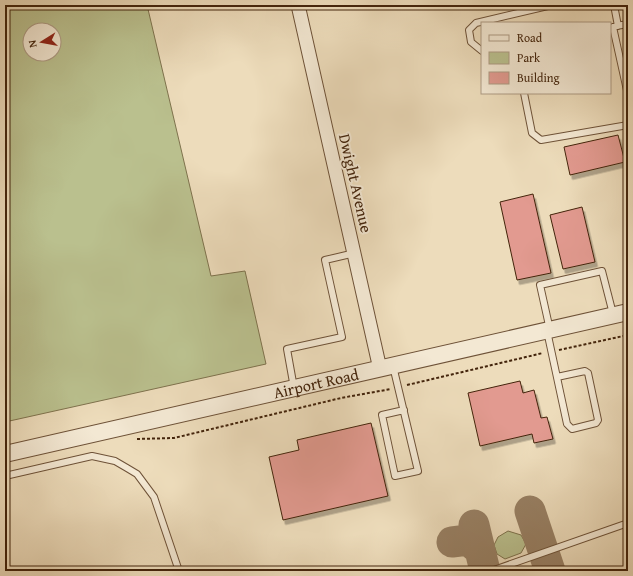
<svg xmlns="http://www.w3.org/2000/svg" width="633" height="576" viewBox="0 0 633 576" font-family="'Gentium Book Plus',serif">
  <defs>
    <filter id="shadow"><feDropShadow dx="2.5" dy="4.5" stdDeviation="0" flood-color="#0004"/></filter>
  </defs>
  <rect width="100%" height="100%" fill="#eddcbb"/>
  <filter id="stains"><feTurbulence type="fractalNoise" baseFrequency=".005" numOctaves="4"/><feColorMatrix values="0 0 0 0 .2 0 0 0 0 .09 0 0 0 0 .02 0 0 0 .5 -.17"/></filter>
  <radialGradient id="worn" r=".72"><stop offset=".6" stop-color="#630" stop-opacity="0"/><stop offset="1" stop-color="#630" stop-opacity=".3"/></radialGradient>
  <path fill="#bac08e" stroke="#7e724d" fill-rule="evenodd" d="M5,5H147L211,276L245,271L266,364L5,422ZM30,30H54V54H30Z
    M508,531L521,535L526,544L521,553L505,559L497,554L494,545L498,537Z"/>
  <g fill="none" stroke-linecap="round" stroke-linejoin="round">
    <path stroke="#988064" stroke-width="31" d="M530,511L550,571
      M474,525L485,571
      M452,542L468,540L480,550"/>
  </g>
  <path fill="#e29a90" stroke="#43240c" filter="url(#shadow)" d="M618,135L625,162L570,175L564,147Z
    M533,194L551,273L517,280L500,202Z
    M582,207L595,262L563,269L550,215Z
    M520,381L523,393L534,390L541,418L547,417L553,439L534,443L532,434L480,446L468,393Z
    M371,423L388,496L283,520L269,457L299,450L297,440Z"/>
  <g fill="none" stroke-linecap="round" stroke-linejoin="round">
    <g stroke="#6e5238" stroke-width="8">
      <path id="service" d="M614,5L618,26
        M616,26L628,24
        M613,27L628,95
        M482,51L471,42L469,30L476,23L552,5
        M524,93L532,133L541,140L628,125
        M550,330L540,285L602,271L613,314
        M547,331L567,424L572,429L596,423L598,420L588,373L585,371L557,377
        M393,366L418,471L395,476L382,415L404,410
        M294,388L287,349L342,337L325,260L355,253
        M5,476L92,456L115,461L127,468L137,474L154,497L179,571
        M491,571L628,523"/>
    </g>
    <g stroke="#6e5238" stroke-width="15">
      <path id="minor" d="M298,5L380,369"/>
    </g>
    <g stroke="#6e5238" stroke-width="18">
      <g id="tertiary">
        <path id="s1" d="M5,454L628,312"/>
      </g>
    </g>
    <path stroke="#43240c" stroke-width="2" stroke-dasharray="3 2" stroke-linecap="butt" d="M559,350L628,335
      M407,385L543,353
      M137,439L174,438L341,398L391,389"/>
    <use href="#service" stroke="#f3e8d3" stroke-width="6"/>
    <use href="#minor" stroke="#f3e8d3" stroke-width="13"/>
    <use href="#tertiary" stroke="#f3e8d3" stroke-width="16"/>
  </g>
  <g text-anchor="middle" stroke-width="4" stroke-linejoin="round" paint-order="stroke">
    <g font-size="16" fill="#43240c" stroke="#f3e8d3">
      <text transform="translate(356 183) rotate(77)" y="6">Dwight Avenue</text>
      <text dy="6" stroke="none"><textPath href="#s1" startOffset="319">Airport Road</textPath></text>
    </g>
  </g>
  <rect width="633" height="576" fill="none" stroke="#eddcbb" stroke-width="20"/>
  <rect x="6" y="6" width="621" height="564" fill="none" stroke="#43240c" stroke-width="2"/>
  <rect x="10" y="10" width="613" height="556" fill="none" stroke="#43240c"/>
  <rect x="481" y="22" width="130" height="72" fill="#f3e8d3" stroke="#ad9a83"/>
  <rect x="489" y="35" width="20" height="6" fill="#f3e8d3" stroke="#ad9a83"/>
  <text x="517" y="42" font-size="12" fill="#43240c">Road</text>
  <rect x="489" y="52" width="20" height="12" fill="#bac08e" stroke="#ad9a83"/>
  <text x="517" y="62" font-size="12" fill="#43240c">Park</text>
  <rect x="489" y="72" width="20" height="12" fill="#e29a90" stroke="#ad9a83"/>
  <text x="517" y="82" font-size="12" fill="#43240c">Building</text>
  <g transform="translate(42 42) rotate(259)"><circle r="19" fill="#f3e8d3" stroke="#ad9a83"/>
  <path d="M0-3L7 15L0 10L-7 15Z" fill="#8f2418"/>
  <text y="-6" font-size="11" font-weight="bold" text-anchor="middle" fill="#43240c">N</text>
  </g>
  <rect width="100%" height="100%" filter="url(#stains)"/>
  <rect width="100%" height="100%" fill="url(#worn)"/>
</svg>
